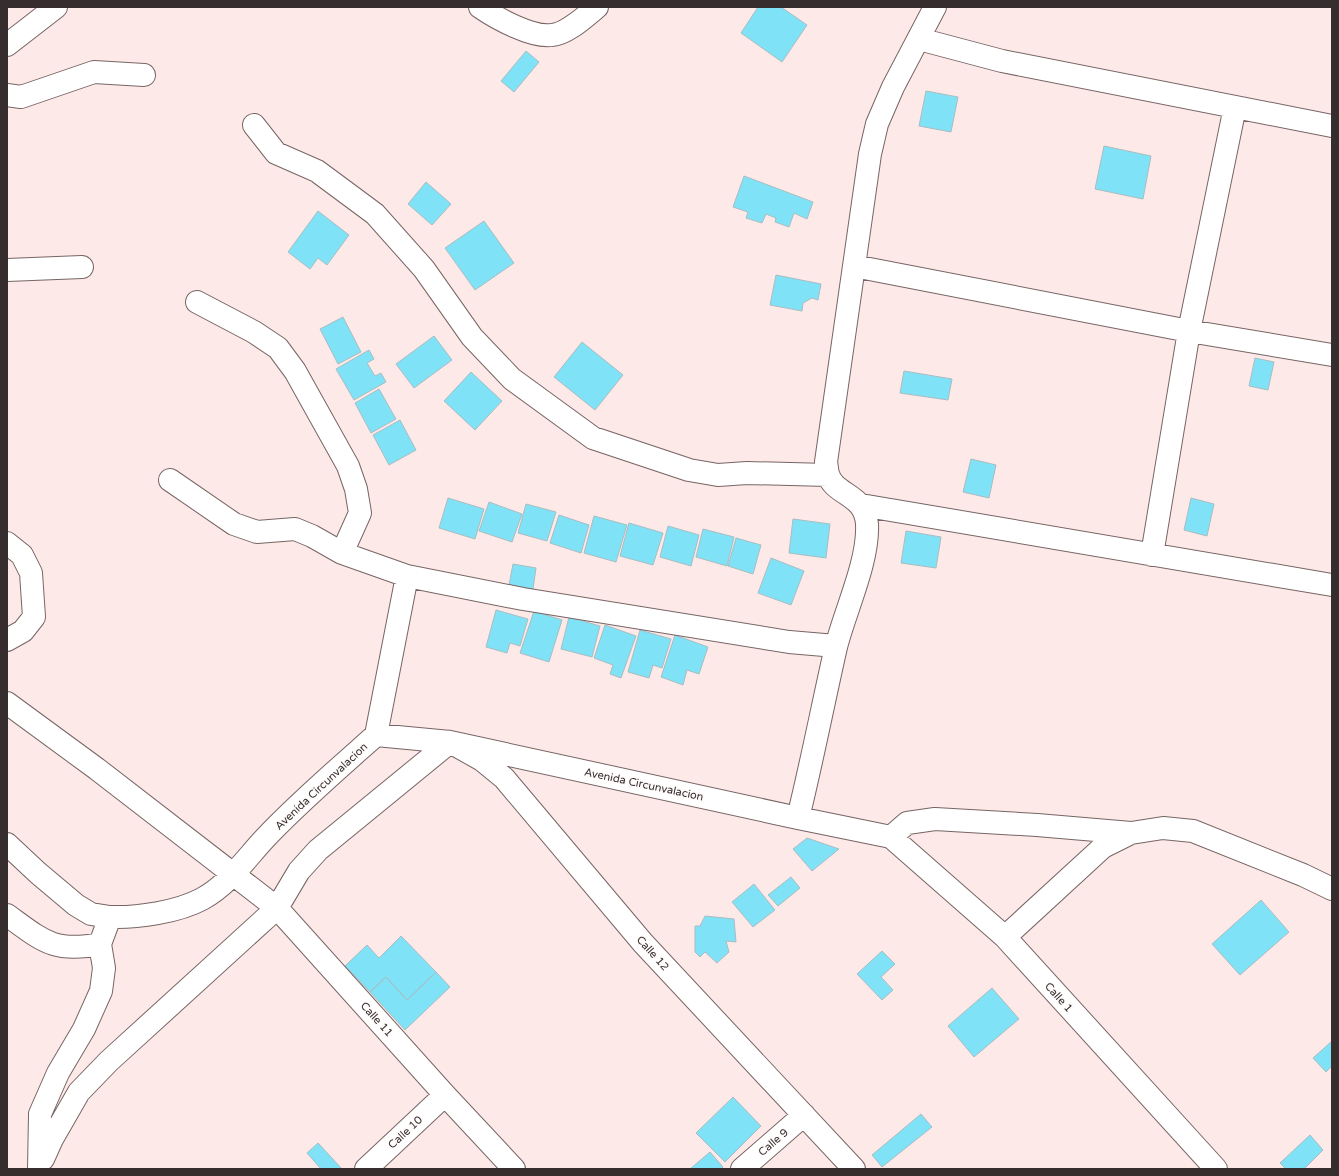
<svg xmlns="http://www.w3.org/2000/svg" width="1339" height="1176" viewBox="0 0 1339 1176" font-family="'Varela Round',sans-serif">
  <rect width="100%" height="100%" fill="#fde9e7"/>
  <path fill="#80e2f7" stroke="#a9bdc1" d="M758,7H781L807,25L782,62L741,33Z
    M526,51L539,62L514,92L501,81Z
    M926,91L958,97L951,132L919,126Z
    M1104,146L1151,156L1143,199L1095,189Z
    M744,176L813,202L807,219L794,213L789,227L775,222L776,218L766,214L762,223L746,218L748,212L733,207Z
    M426,182L451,204L432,225L408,204Z
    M318,211L349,235L327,265L318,258L310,269L288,252Z
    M484,221L514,263L475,290L445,248Z
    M776,275L821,284L818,300L812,298L803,303L802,311L770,305Z
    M343,317L361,352L338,364L320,329Z
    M434,336L452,360L414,388L396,364Z
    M582,342L623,375L595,410L554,377Z
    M369,350L374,359L367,363L375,376L381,373L386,382L354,400L336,369Z
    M1255,358L1274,362L1268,390L1249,386Z
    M904,371L952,379L948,400L900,393Z
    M471,372L502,401L475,430L444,401Z
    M379,389L396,419L371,433L355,403Z
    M400,420L416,450L389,465L373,435Z
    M971,459L996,465L989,498L963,492Z
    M448,498L484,509L475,539L439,528Z
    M1191,498L1214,504L1207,536L1184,530Z
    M489,502L522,514L512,542L479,531Z
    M526,504L556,512L547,541L518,533Z
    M559,515L589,525L581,553L550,543Z
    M594,516L627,525L616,562L584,553Z
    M793,519L830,524L826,558L789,553Z
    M629,523L663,533L653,565L620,556Z
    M668,526L699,535L691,566L660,557Z
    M703,529L734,537L727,566L696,557Z
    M906,531L941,537L936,568L901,563Z
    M736,538L761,545L753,574L728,566Z
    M771,558L804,571L791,605L758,593Z
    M513,564L536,568L533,589L509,585Z
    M496,610L528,619L520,646L510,643L507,653L486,647Z
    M534,611L562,620L549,662L520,653Z
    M569,617L600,626L592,657L561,649Z
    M605,625L636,636L621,678L610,674L613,665L594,658Z
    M640,630L671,639L662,668L653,665L649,678L628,672Z
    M675,635L708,647L699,674L687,670L683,685L661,677Z
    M807,838L839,849L812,871L793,849Z
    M791,877L800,888L778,906L768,895Z
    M754,884L775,910L753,927L732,902Z
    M1261,900L1289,932L1240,975L1212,944Z
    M705,916L734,919L736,942L726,941L729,952L717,963L705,952L700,957L695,952V926H700Z
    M401,936L436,972L407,1000L386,977L370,992L345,966L367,945L379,958Z
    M882,951L895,964L881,977L893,990L882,1000L857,974Z
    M436,972L450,987L405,1030L370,992L386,977L407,1000Z
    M992,988L1019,1019L974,1057L948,1026Z
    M1332,1041V1066L1326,1072L1313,1058Z
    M733,1097L761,1126L725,1162L696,1133Z
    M921,1114L932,1127L882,1167L872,1155Z
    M1310,1135L1323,1150L1304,1169H1286L1280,1163Z
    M318,1143L342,1169H321L307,1153Z
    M710,1152L723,1167L721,1169H690Z"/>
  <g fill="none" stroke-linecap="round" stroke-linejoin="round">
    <g stroke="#776565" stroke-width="24">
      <path id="minor" d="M480,7C496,18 532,38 552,35C567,34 586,16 597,7
        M919,39L1002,61L1332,126
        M7,45L56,7
        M7,95L21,97L94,72L144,75
        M254,125L276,153L317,171L375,214L424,269L472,337L512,379L593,438L689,470L718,475L747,473L828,475
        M854,266L1189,331L1332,355
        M7,270L82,267
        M197,302L254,332L278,348L295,371L348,466L356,489L360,513L342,553
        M170,480L234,524L257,532L295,529L312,536L342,553L407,576L523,599L789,642L836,646
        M861,505L1332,585
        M7,543L22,555L31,573L34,617L23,631L7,640
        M1152,555L1189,331L1235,107
        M7,703L97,769L277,908L445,1095L514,1169
        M376,735L407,576
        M798,818C812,761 823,704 836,647C845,611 869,561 867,524C865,493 834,496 828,474C827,471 827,466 826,462L870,154L877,124L893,87L935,7
        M891,837L907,823L935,819L1037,825L1131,833
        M7,844L38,873L76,905L91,914L110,917
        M7,915C43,941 54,953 100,944
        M1005,937L1103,847L1131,833L1163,828L1193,831L1303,875L1332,889
        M43,1159L52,1139L79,1092L109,1061L277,908L299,871L318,850L450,742L482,760L504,778L643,943L854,1169
        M39,1169L40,1114L58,1073L84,1029L101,991L104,968L100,944L110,917C137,918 178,912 202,899C231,883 248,855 271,832C304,798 340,767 376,735L450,742L798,818L891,837L1005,937L1216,1169
        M366,1169L445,1095
        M742,1169L804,1115"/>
    </g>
    <use href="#minor" stroke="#fff" stroke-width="22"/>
  </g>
  <g text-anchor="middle" stroke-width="3" stroke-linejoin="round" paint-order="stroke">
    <g font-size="11" fill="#362e2e" stroke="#fefafa">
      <text transform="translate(644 784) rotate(12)" y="4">Avenida Circunvalacion</text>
      <text transform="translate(321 786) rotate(-43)" y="4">Avenida Circunvalacion</text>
      <text transform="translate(653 953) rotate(48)" y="4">Calle 12</text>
      <text transform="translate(1059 997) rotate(48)" y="4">Calle 1</text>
      <text transform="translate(377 1019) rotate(48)" y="4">Calle 11</text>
      <text transform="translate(405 1132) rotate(-43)" y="4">Calle 10</text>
      <text transform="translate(773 1142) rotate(-41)" y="4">Calle 9</text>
    </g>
  </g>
  <rect width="1339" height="1176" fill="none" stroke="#362e2e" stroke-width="16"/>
</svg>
